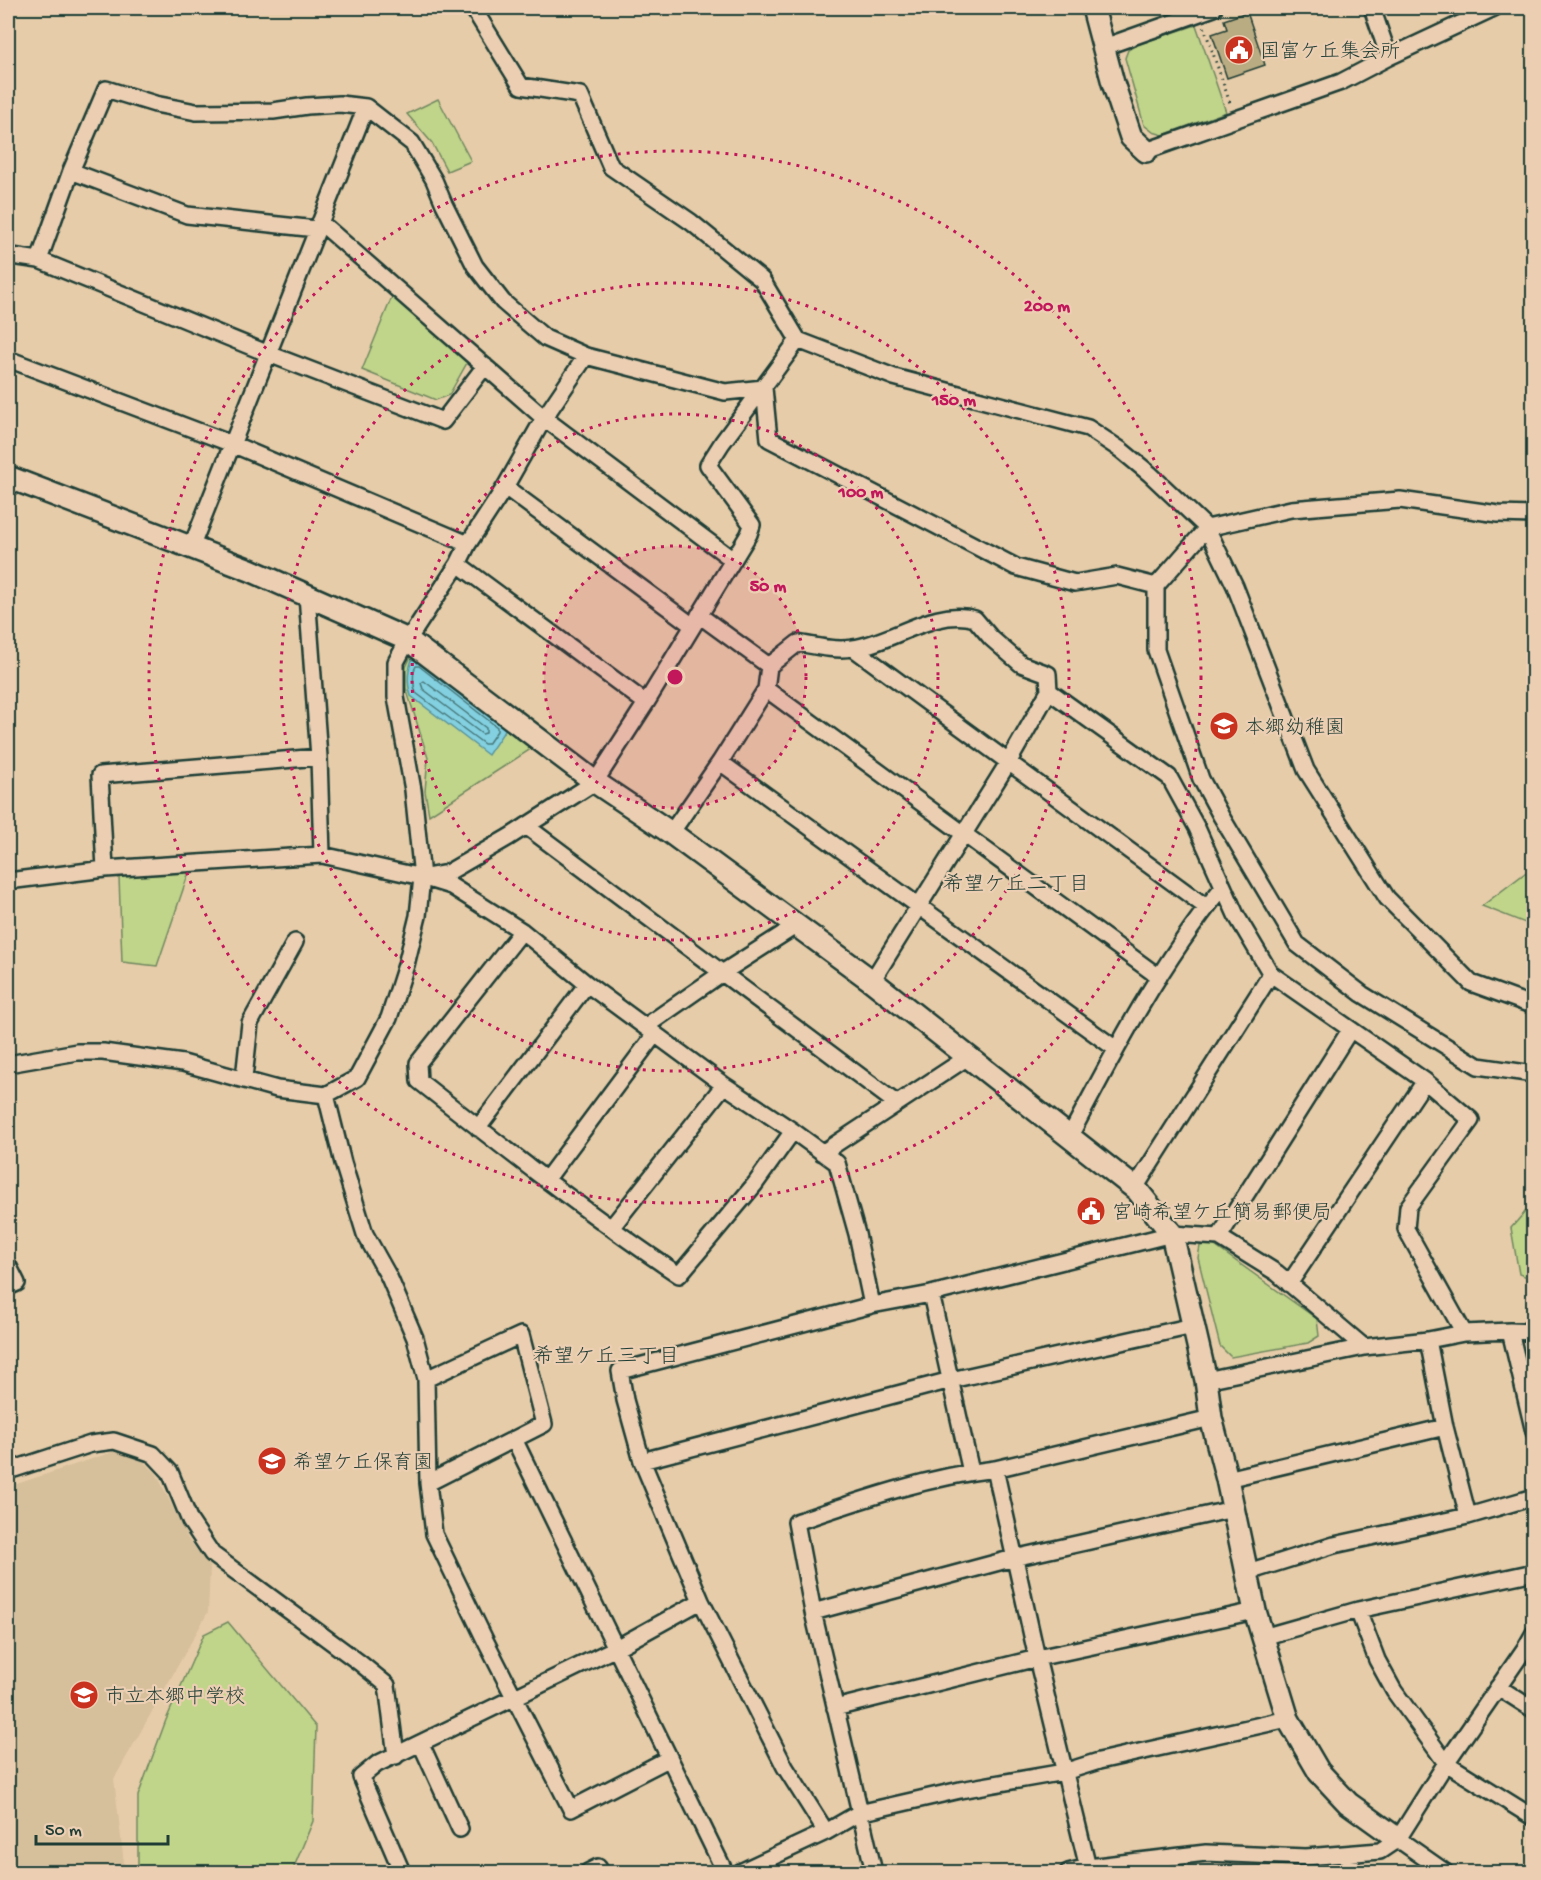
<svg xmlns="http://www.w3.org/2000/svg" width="1541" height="1880" viewBox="0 0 1541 1880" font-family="'Gochi Hand','Klee One',sans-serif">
  <rect width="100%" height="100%" fill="#e7cca9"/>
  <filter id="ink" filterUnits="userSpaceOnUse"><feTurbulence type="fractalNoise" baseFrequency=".0167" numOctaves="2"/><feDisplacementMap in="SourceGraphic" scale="12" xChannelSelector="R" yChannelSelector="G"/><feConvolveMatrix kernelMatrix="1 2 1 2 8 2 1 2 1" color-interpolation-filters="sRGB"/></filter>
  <g filter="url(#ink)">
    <path fill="#d6bf9b" d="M113,1452L139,1458L156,1473L188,1539L210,1566L208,1612L114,1779L125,1872H8V1487Z"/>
    <path fill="#c0d48a" stroke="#70885f" stroke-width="1.5" d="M1196,25L1226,112L1163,135L1153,132L1144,125L1125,58L1128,50L1136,45Z
      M438,99L471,161L447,171L432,143L407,114Z
      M396,287L468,361L449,395L436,400L362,370Z
      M413,652L534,747L429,815L425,791L428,758L406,688V667Z
      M1533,867V926L1482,906Z
      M190,869L157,966L122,962L119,877Z
      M1533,1203V1279L1519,1274L1511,1228Z
      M1212,1244L1317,1319L1319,1336L1308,1343L1231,1357L1220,1346L1198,1258L1200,1246Z
      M228,1622L316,1727L313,1821L292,1872H138V1796L166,1720L204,1634Z"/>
    <path fill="#83d0e1" stroke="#5b959c" stroke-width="1.5" d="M414,654L507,727L488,755L411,696C406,681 408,669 414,654Z"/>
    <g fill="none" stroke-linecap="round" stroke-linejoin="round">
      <path stroke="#477879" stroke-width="1.5" d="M416,666H419L497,727V731L488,744H484L416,693C413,685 412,673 416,666Z
        M424,681L486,728V733L482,734L423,689L421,683Z"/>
    </g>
    <path fill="#baac82" stroke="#1f3d34" stroke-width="1.5" d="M1247,12L1265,65L1227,78L1212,34L1227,29L1224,20Z"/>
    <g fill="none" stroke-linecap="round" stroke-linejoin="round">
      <g stroke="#1f3d34" stroke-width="20">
        <path id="street" d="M473,8L521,86L580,95L611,167L691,222L762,280L798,340L894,377L1088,428L1121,450L1150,474L1207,528L1235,586L1306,770L1387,898L1471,983L1534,1006
          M1372,8L1389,57
          M1104,47L1214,8
          M1146,151L1341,82L1389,57L1494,8
          M71,171L187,215L316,229
          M320,222L544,418L733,560
          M8,257L12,256L39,260L269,354L443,421L485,366
          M39,260L71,171L106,89L155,104L196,112L273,111L307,106L340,104L366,107L412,143L434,180L444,204L475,266L503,302L545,338L586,356L725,392L764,388
          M8,359L232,444L468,544
          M764,388L769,439L1016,567L1075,583L1117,576L1156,586
          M505,487L693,626
          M1534,515L1498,514L1400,500L1291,509L1207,528L1156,586V650L1201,779L1221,816L1297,944L1362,994L1478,1066L1534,1074
          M191,548L366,107
          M458,564L646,703
          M307,595L319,757L322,855
          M699,615L769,666
          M853,648L1206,907
          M766,689L1159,977
          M1049,691L1169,777L1197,828L1236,915L1271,974L1425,1081L1471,1120L1408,1207L1406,1229L1464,1333
          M720,762L1116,1049
          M526,826L896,1103
          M671,833L720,762L766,689L769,666L798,643C815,646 835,651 853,648C892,643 935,607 975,619L991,638L1021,664L1048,674L1049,691L1008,763L872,981
          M105,869L100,775L319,757
          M426,877L447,873L509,837L595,782L646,703L749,534L752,525L708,465L722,443L798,340
          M8,881L105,869L322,855L422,877L451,886L522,931L587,984L724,1085L793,1131L837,1163L857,1234L872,1305
          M522,931L418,1063L419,1081C504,1148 589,1215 679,1275L755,1184L793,1131
          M646,1026L722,973L797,925
          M8,1064L77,1052H103L183,1063L277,1089L326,1095L357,1078L389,1018L406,965L418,916L422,877L413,790L396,697V662L408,640L458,564L468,544L505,487L544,418L586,356
          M244,1078L250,1023L295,942
          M326,1095L343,1163L365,1234L389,1277L415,1338L426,1379L428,1483L434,1534L485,1640L571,1809L668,1759
          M478,1128L587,984
          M1070,1136C1115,1050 1161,962 1223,887
          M822,1153L968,1057
          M546,1180L655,1034
          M1135,1188L1271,974
          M611,1228L724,1085
          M1219,1237L1350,1030
          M8,1265L17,1283L8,1287
          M1289,1284L1425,1081
          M931,1294L971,1472
          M1510,1331L1534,1432
          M1428,1340L1445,1427L1468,1516
          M426,1379L521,1335L544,1424L428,1483
          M1206,1380L1364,1347L1428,1340L1464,1333L1510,1331L1534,1332
          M514,1439L725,1872
          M642,1461L951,1380L1193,1326
          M995,1469L1037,1658L1089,1872
          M8,1471L91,1444L114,1441L153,1454L170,1472L190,1521L212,1554L360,1663L387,1685L396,1756
          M1227,1479L1445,1427
          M1248,1572L1334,1545L1468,1516L1534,1497
          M1358,1610L1377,1660L1394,1691L1446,1763L1534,1818
          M813,1612L1014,1558L1233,1509
          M1263,1637L1358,1610L1534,1572
          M1498,1687L1534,1710
          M835,1708L1037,1658L1255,1611
          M421,1744L460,1829
          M826,1832L785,1767L701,1601L642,1461L625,1400L620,1371L872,1305L931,1294L1172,1234L1219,1237L1277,1273L1364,1347
          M1398,1839L1445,1872
          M402,1872L361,1777L377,1764L616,1648L701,1601
          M588,1872L598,1867L601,1872
          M740,1872L826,1832L859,1813L960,1790L1064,1772L1099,1761L1288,1719
          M874,1872L813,1612L796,1522C861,1500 926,1477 995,1469L1211,1418
          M1068,1872L1088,1867L1206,1853L1306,1857L1380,1851L1398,1839L1446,1763L1526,1647L1534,1633
          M1348,1872L1353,1854"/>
      </g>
      <g stroke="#1f3d34" stroke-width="26">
        <path id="secondary" d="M1093,8L1113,83L1131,137L1146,151
          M8,477L250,570L408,640L595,782L671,833L872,981L1137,1190L1172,1234L1206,1380L1211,1418L1227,1479L1255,1611L1288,1719L1319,1772L1348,1803L1398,1839"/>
      </g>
      <path stroke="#1f3d34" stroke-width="3" stroke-dasharray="1.5 4.5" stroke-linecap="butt" d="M1204,27L1231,106"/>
      <use href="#street" stroke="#eccfb3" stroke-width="15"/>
      <use href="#secondary" stroke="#eccfb3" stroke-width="21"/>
    </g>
  </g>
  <circle cx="675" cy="677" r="131" fill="#c2185b" fill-opacity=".12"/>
  <g fill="none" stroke="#c2185b" stroke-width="3" stroke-dasharray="3 6">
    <circle cx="675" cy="677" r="131"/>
    <circle cx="675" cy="677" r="263"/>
    <circle cx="675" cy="677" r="394"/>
    <circle cx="675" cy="677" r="526"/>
  </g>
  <defs>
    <g id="civic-disc" transform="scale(1.5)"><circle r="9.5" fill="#c8321e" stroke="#eccfb3"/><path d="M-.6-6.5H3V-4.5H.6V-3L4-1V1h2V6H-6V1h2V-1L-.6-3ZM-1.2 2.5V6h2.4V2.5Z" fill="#fff"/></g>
    <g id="school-disc" transform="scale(1.5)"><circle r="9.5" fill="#c8321e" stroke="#eccfb3"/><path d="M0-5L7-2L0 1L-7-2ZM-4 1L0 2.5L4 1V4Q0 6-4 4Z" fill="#fff"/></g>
  </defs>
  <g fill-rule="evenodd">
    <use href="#civic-disc" x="1239" y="50"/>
    <use href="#school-disc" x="1224" y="726"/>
    <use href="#civic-disc" x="1091" y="1211"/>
    <use href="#school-disc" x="272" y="1461"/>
    <use href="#school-disc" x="84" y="1695"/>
  </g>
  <g text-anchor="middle" stroke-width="4.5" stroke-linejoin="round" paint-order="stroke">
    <g font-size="20" fill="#1f3d34" stroke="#eccfb3" text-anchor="start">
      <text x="1260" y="57">国富ケ丘集会所</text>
      <text x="1245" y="733">本郷幼稚園</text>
      <text x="1112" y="1218">宮崎希望ケ丘簡易郵便局</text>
      <text x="293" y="1468">希望ケ丘保育園</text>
      <text x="105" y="1702">市立本郷中学校</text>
    </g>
    <g font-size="21" fill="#1f3d34" stroke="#eccfb3">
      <text x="1016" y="890">希望ケ丘二丁目</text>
      <text x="606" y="1362">希望ケ丘三丁目</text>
    </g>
  </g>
  <circle cx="675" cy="677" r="9" fill="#c2185b" stroke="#eccfb3" stroke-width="3"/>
  <g font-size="18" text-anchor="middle" font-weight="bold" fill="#c2185b" stroke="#eccfb3" stroke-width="4.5" stroke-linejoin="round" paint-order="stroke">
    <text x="1047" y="311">200 m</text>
    <text x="954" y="405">150 m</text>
    <text x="861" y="497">100 m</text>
    <text x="768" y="591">50 m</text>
  </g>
  <rect width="1541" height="1880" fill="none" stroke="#eccfb3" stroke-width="30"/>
  <rect x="15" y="15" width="1511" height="1850" fill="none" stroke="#1f3d34" stroke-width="2" filter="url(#ink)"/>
  <path d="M36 1835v9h132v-9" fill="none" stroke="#1f3d34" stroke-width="3"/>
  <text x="45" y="1835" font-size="18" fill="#1f3d34" stroke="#eccfb3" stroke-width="4.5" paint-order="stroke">50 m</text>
</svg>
